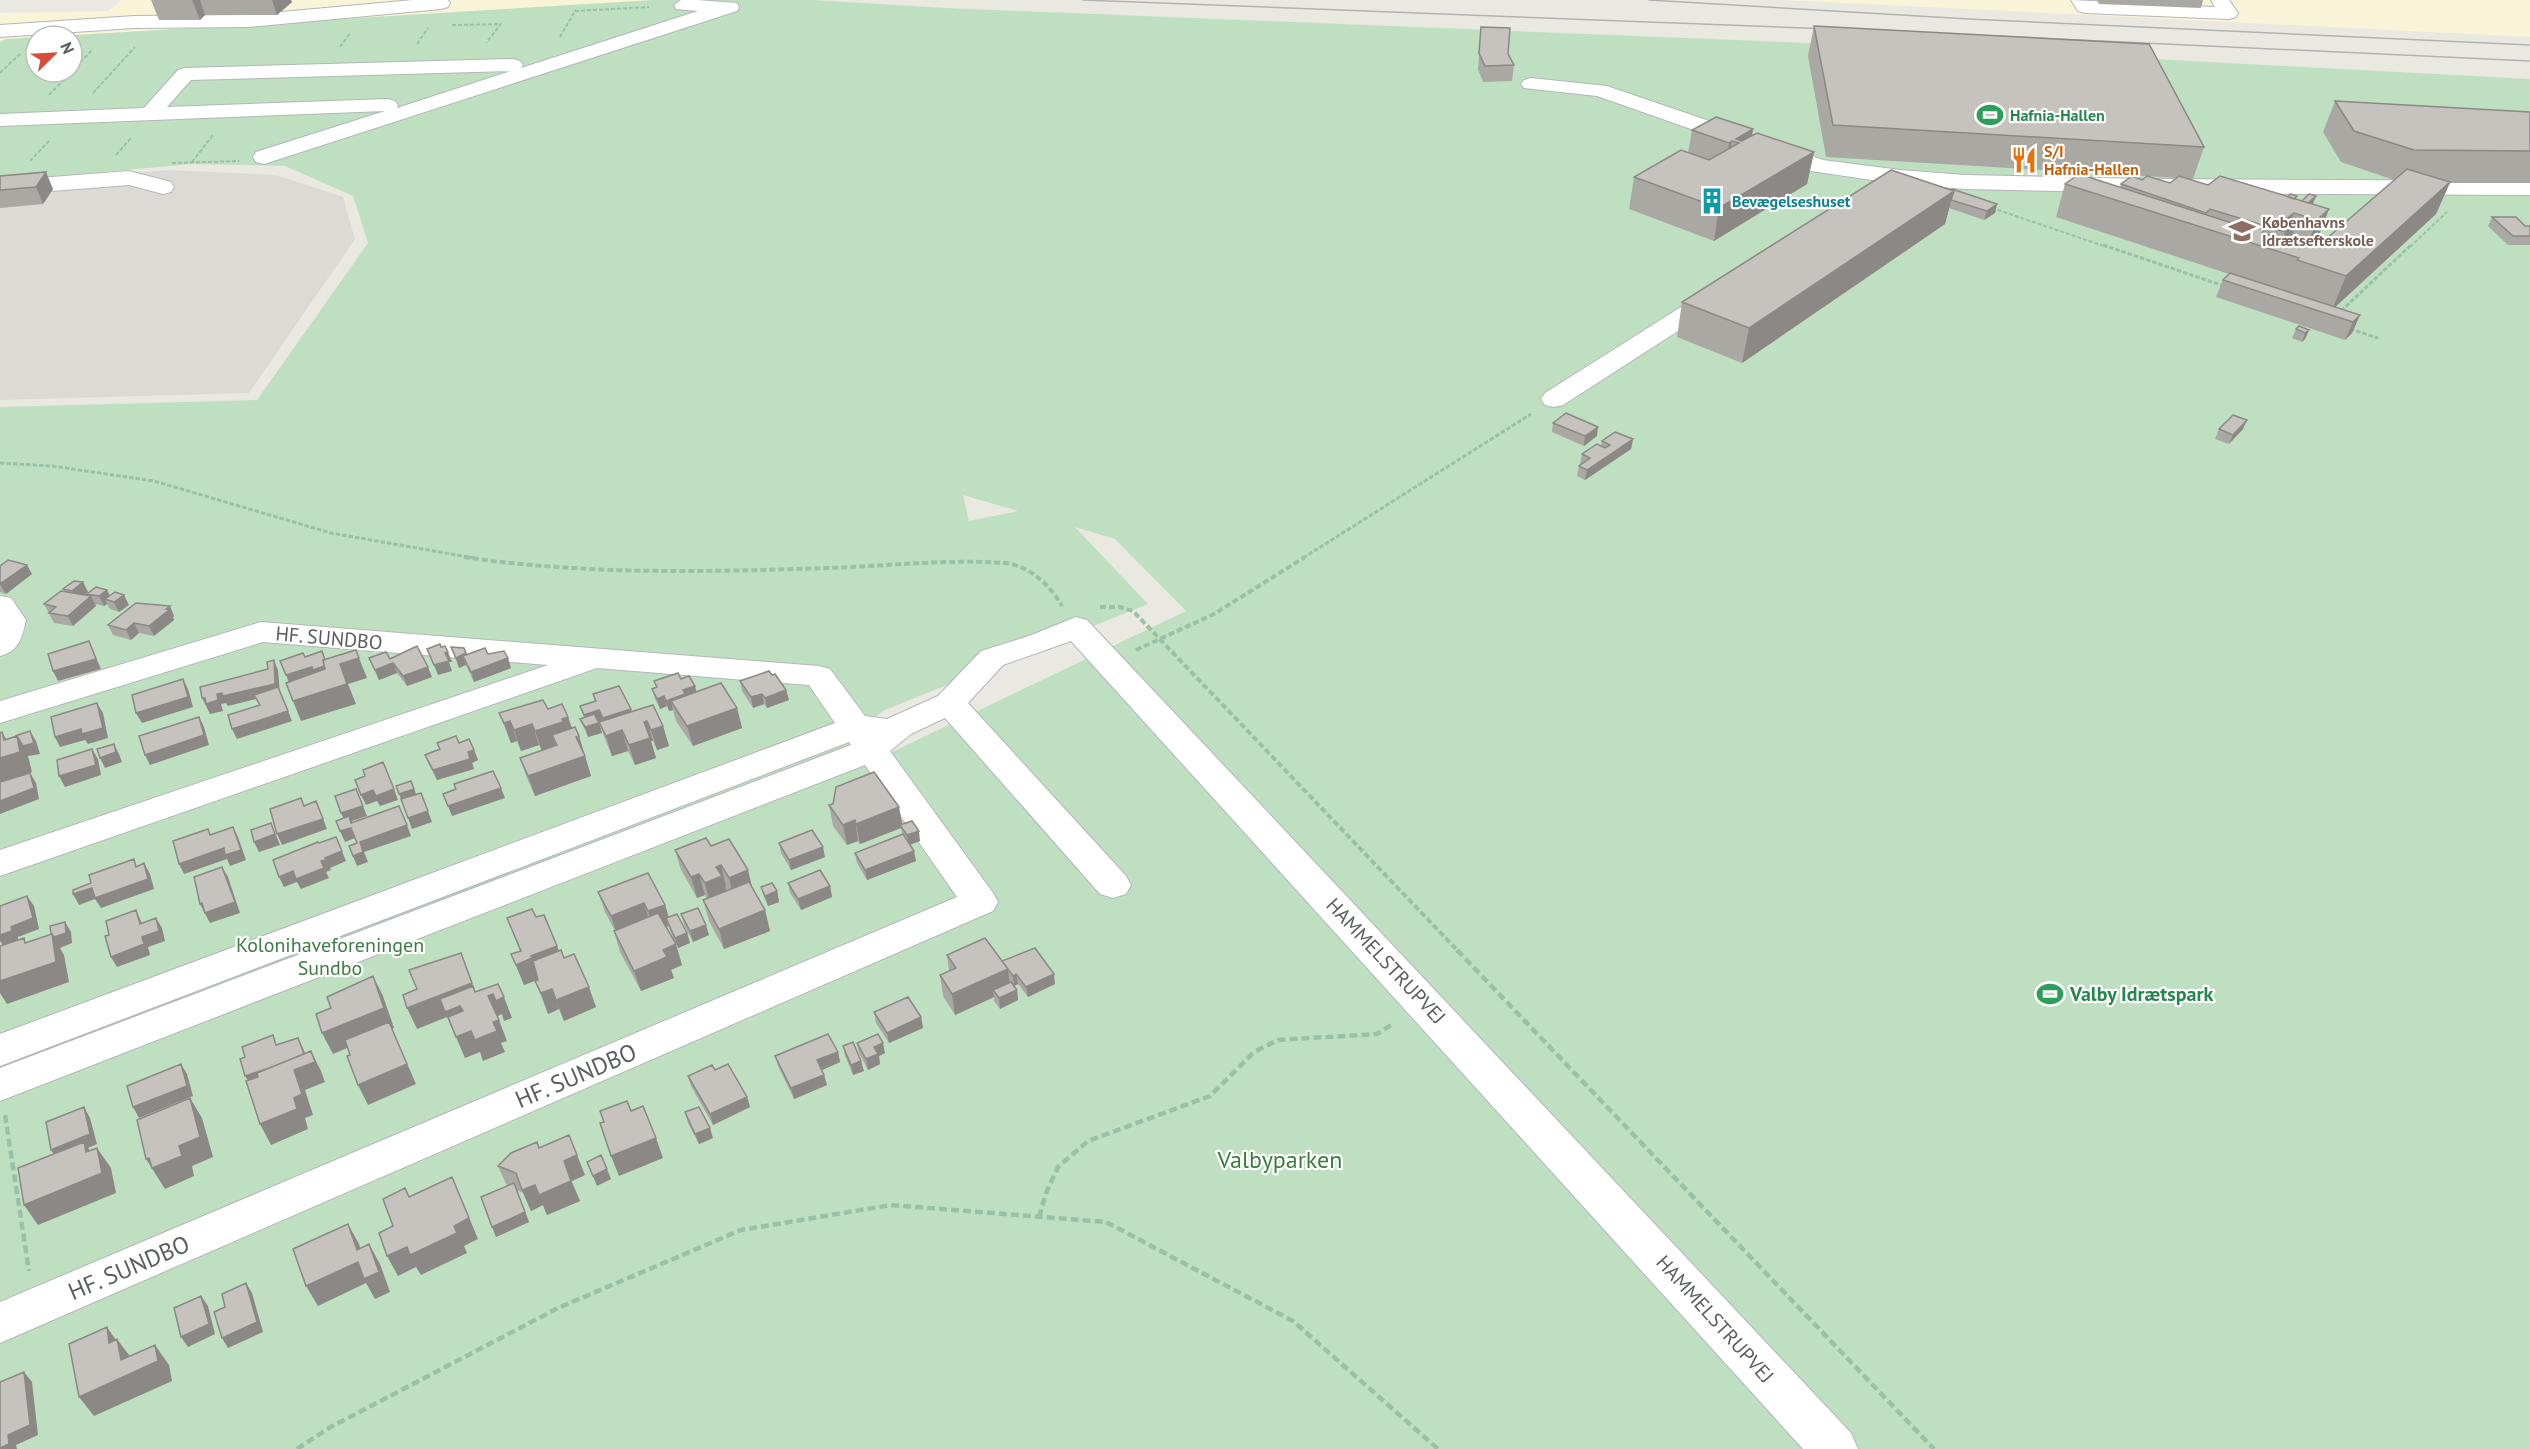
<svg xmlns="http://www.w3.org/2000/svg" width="2530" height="1449" viewBox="0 0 2530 1449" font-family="'PT Sans',sans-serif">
  <rect width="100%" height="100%" fill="#eae9e1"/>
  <path fill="#f9f3d7" d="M122,0H654L0,40V13L108,11Z
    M1783,0H2530V37L1968,9Z"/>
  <path fill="#dcdad5" d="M169,170L276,175L343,197L355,239L249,393L0,400V182Z"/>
  <path fill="#bfe0c0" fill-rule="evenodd" d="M654,0H813L946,8L1983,50L2530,79V1449H0V407L257,400L368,243L353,196L285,166L193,164L0,181V43L6,39L36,37V72H72V36H60ZM963,495L1018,511L969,521ZM1075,527L1115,539L1186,611L888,754L869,721L885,710L1148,604Z"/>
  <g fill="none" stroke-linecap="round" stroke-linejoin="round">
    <g stroke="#b3b6ba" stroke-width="2">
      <path id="minor" d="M413,0H448L450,3L448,7L441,9L248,27L134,28L0,37V25L134,16L248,15Z
        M697,0L737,3L739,7L737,11L264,164L256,162L253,157L256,152L385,111L0,126V114L144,108L178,70L185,68L513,59L520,61L523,65L521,68L698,11L676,9L674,5L681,0ZM511,71L397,108L398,105L395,101L388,99L167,107L191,80Z
        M2071,0L2215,7L2211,0H2229L2238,13L2236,17L2229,19L2085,13L2078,11Z
        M1531,78L1607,86L1823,160L1900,170L1965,175L2150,179L2530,181V195L2150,193L1965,189L1904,184L1882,199L1874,201L1866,199L1863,194L1879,181L1811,171L1597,96L1524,88L1521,84L1524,80Z
        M129,171L171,182L174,187L171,192L163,194L129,185L0,195V181Z
        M1717,288L1726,290L1729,295L1726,300L1563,405L1554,407L1545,405L1541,399L1545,393L1708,290Z
        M0,596L11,598L26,620C22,638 19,651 0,656Z
        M1076,617L1087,620L1851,1433L1858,1449H1803L1071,641L1003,665L968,703L1126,876L1131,885L1126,894L1113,898L1100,894L945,718L911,734L890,751L993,893L998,902L993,911L0,1343V1302L957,897L865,765L0,1101V1068L851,745L849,742L0,1066V1034L835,723L809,685L597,668L0,876V850L548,665L263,642L0,723V701L261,622L819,666L830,669L865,716L887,719L938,696L981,651L1029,636Z"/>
    </g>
    <path stroke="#9ac0a6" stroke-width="2" stroke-dasharray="4 2" stroke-linecap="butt" d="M452,25L501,24L486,43
      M560,37L575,11L649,7
      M417,44L428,28
      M340,47L350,33
      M72,71L93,49
      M0,73L21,53
      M93,93L135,47
      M49,95L71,72
      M116,155L131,138
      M30,161L49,141
      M192,162L213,135
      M172,163L239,161
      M1992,208L2107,247
      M2410,247L2447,212"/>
    <path stroke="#9ac0a6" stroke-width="3" stroke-dasharray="4.5 2" stroke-linecap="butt" d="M2103,245L2224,286
      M2341,311L2411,245
      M2350,329L2378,338
      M0,463L52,466L154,481L331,533L474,558
      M1303,558L1531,414"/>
    <path stroke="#9ac0a6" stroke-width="4" stroke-dasharray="6 3" stroke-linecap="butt" d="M464,557C584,575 707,572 828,568C886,566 947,559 1005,563C1030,566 1050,585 1062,606
      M1100,607H1120L1133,611L1459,952
      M1136,650L1214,614L1305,557"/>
    <path stroke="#9ac0a6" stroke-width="4.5" stroke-dasharray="8 4" stroke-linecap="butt" d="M1457,950L1934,1449
      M5,1115L29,1271
      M1039,1217L1046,1193L1058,1167L1088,1141L1210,1096L1254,1052L1278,1040L1377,1034L1394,1023
      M297,1449L329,1428L558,1308L741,1230L891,1205L1106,1222L1293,1321L1438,1449"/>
    <use href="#minor" fill="#fff" fill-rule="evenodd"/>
    <path stroke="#b1b2b2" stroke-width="1.5" d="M1083,0L1829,29
      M1649,0L1969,19L2530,45
      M1997,36L2530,61"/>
  </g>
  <path fill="#aaa8a3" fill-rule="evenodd" d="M151,0H291L292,2L277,15H205L200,20H159Z
    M2097,0H2203L2201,8L2099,4Z
    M1814,26L2204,147L2193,179L2187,178L2208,185L2288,197L2297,196L2296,199L2302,201L2316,196L2313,204L2329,209L2319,235L2310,243L2318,246L2394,180L2341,162L2323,132L2335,101L2530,112V183H2450L2436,214L2335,307L2360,315L2352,333L2345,340L2216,297L2223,280L2229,274L2056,217L2065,184L2120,187L2121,184L2142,180L2170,183L2177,178L1826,157L1808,56ZM2290,240L2304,244L2302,246L2289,242Z
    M1481,27L1508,54L1514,65L1512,81L1483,82L1478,69Z
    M1753,129L1752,136L1814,152L1807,184L1714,241L1629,209L1634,177L1688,153L1692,130Z
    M0,176L53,189L43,204L0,208Z
    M1951,190L1997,204L1995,213L1984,220L1949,208L1945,224L1742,363L1677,337L1682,302Z
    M2492,217L2525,226H2530V245H2508L2488,226Z
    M2296,329L2309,330L2305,339L2302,342L2292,338Z
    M1553,423L1597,436L1584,446L1552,432Z
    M2219,429H2243L2229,444L2215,439Z
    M1633,439L1631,449L1585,480L1577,476L1579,466L1581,464H1580L1582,454L1601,446L1602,441Z
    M0,566L32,574L6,594L0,592Z
    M83,582L88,592L84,595L89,596L87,594L110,596L129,605L119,612L110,609L107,604L104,606L95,604L96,606L73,626L54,623L44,604L64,591L63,589Z
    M174,616L173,617L174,620L154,636L139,633L131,640L113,635L108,625Z
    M451,647L467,655L488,654L511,668L474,682L466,665L459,668Z
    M369,658L390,659L432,677L407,686L397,673L379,680Z
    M772,675L786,690L789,700L767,708L764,704L753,708L742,691L740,681Z
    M681,679L695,686L696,692L737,708L742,728L693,746L676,721L673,710L669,711L667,706L660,709L655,699L652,689L656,687L654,681Z
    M593,694L631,709L632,712L663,726L669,746L657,750L653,741H651L656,758L635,765L628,751L612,756L606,742L599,722L603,721L599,722L602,733L588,737L580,719L584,717L580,706L595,702Z
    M548,709L568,717L572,728L579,736L591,776L535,796L527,778L520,758L542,751L539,745L521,751L517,741L511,743L499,713Z
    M459,743L474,750L478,760L472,763L474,769L437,780L429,765L425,755Z
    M829,805L899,807L902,825L920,841L910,845L916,861L867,880L857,863L855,853L902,834L901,828L860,844L858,841L847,845L833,826Z
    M779,843L825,857L791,870L781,853Z
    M711,846L753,889L765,910L770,931L724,949L709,921L703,900L707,899L705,895L697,898L681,870L675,850Z
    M788,883L830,886L832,897L801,910L790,893Z
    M761,887L777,891L779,902L768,906L764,897Z
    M598,892L665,905L669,917L687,933L690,943L678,948L668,926L666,927L682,965L671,970L674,978L641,991L620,952L614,931H615L605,912Z
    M681,914L709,935L693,942L684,925Z
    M536,917L564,958L596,1007L564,1021L559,1009L548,1014L535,981L538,979L524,985L511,954L520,951L507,918Z
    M947,955L1002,962L1055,984L1028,997L1018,984L1014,986L1017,990L1018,1000L1000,1009L994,1001V997L955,1015L943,996L940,975L949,971Z
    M874,1012L921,1017L923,1028L889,1043L876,1023Z
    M857,1043L885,1053L879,1056L880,1064L868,1070L859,1053Z
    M843,1046L864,1071L853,1075L845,1056Z
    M838,1052L840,1062L822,1070L824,1075L827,1085L794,1099L778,1066L775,1056Z
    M715,1070L747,1097L750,1107L713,1125L691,1086L688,1076Z
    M685,1112L713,1138L699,1144L688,1123Z
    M540,1148L585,1175L572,1181L580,1201L547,1215L543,1205L531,1211L523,1193L517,1190L529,1222L496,1237L507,1186L498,1166Z"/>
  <path fill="#8b8885" d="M192,0H200L205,15L200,20Z
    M272,0H291L292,2L277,15Z
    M1753,129L1747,161L1736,139Z
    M1732,141L1727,173L1724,175L1729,143Z
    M1814,152L1807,184L1714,241L1719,208Z
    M46,172L53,189L43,204L36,187Z
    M2450,182L2436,214L2332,310L2346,276Z
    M1954,191L1945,224L1742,363L1749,328Z
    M2316,196L2312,205L2296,213Z
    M1997,204L1995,213L1984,220L1987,211Z
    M2329,209L2319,235L2307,245L2317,220Z
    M2294,213L2287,231L2297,222L2287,248L2278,252L2285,232L2286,219Z
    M2360,315L2352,333L2345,340L2353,322Z
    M2309,330L2305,339L2302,342L2305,333Z
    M2247,420L2243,429L2229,444L2233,435Z
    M1598,427L1597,436L1584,446L1585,436Z
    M1633,439L1631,449L1585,480L1587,470Z
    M27,565L32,574L6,594L0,584Z
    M83,582L88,592L77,601L72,591Z
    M107,590L112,600L105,599L107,604L104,606L99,596Z
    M124,595L129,605L119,612L114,602Z
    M91,596L96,606L73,626L68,616Z
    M170,606L174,616L173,617L174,620L154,636L149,626Z
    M134,623L139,633L131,640L126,630Z
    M89,641L101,669L58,681L53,671Z
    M448,652L452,662H449L452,671L438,675L434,665L445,653Z
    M466,653L470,663L463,656L466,665L459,668L456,658Z
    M359,658L367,678L348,684L356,704L301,721L293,701L340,664Z
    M508,658L511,668L474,682L471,672Z
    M274,660L278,670L280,694L254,695L256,699L228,706L226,703L221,704L223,711L210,714L202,698L222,693L275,684Z
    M393,663L397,673L379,680L375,670Z
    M327,665L331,675L290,685L286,675L312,667Z
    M428,667L432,677L407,686L403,676Z
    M183,679L188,689L193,707L142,723L136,713Z
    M695,686L697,696L671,701L673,710L669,711L666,701L683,690Z
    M786,690L789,700L767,708L765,698Z
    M762,694L764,704L753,708L751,697Z
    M664,696L667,706L660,709L657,699Z
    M97,703L103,713L108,738L88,744L85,740L60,747L55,737Z
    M737,708L742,728L693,746L687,726Z
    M631,709L634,719L606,728L603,718Z
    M599,710L603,721L587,725L584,715Z
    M288,711L292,721L237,739L232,729Z
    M199,717L204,727L209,745L150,765L145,755Z
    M568,717L575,737L552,735L556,746L542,751L535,731Z
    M510,721L517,741L511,743L504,723Z
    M647,721L653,741H651L656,758L635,765L629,745L644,722Z
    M599,723L602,733L588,737L585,727Z
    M532,724L539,745L521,751L514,730Z
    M663,726L669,746L657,750L651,730Z
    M622,730L628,751L612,756L606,736Z
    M30,731L36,741L40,754L28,756L32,772L0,782V758L4,740L2,732L14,753L17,736Z
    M579,736L591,776L535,796L528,776L576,737Z
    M114,744L119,754L122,762L105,768L100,758Z
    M92,749L98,759L101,775L65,787L59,776Z
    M474,750L478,760L472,763L474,769L437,780L433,770Z
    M30,773L36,783L39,799L0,814V801Z
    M411,781L418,799L403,804L399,794Z
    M501,788L505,798L452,816L448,806Z
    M394,789L398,800L380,806L377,801L366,805L361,795L373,790Z
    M421,793L432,822L412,829L408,818Z
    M316,801L327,829L282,845L277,834Z
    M363,806L367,816L352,821L354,826L346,824L341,813Z
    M899,807L903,827L900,825L901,828L860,844L856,824Z
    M855,820L858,841L847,845L843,825Z
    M271,823L280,845L259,852L254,842Z
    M407,825L411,836L364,852L368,862L357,866L353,856L360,842Z
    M233,827L238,837L246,860L230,866L227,859L184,874L179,864Z
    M351,828L355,838L345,842L340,831Z
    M919,831L920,841L909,845L907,835Z
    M336,837L346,861L330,868L331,870L326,872L329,878L301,889L297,882L284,887L279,877L321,861L325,858Z
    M823,847L825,857L791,870L789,860Z
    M914,851L916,861L867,880L865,870Z
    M144,863L150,874L154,889L101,908L95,899L79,905L73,894L92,888Z
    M721,865L726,886H725L727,897L710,904L705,883L716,867Z
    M222,867L228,877L240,913L210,923L200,904L202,903Z
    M748,870L753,891L734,899L729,878Z
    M699,874L705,895L697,898L691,877Z
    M830,886L832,897L801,910L798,899Z
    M777,891L779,902L768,906L765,896Z
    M27,896L34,906L39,929L18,937V941L4,947L0,941V935L11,927Z
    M644,903L650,923L618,937L611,916Z
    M665,905L671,925L666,918L668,926L655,932L648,911Z
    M136,910L141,921L145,934L140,924Z
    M765,910L770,931L724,949L719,929Z
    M156,918L162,928L165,941L148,947L150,955L117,967L111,957L142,937Z
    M65,922L71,932L72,943L60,948L64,955L69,982L7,1004L0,993V981Z
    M706,925L709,935L693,942L690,931Z
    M687,933L690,943L678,948L675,938Z
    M676,944L682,965L671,970L674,978L641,991L634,971L663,950Z
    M557,946L565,966L540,979L524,985L516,965L531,956Z
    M461,953L481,1007L469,1027L454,1033L447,1017L417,1029L407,1008Z
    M1008,969L1010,990H993L994,997L955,1015L952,994Z
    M1016,974L1018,984L1014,986L1013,976Z
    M1054,974L1055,984L1028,997L1026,987Z
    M373,976L383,996L394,1028L392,1029L416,1084L368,1105L358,1085L392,1029L333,1054L322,1033Z
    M589,987L596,1007L564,1021L556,1000Z
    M552,989L559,1009L548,1014L541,993Z
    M1017,990L1018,1000L1000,1009L999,998Z
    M493,994L504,997L512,1018L504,1021L502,1014L496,1017L488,996Z
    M921,1017L923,1028L889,1043L887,1033Z
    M499,1020L507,1041L501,1043L505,1052L483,1061L480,1052L465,1058L456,1037Z
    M298,1038L303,1048L309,1064L311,1051L321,1071L325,1082L305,1090L313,1115L305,1118L308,1129L271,1145L260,1124L294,1098L251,1086L245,1076Z
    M883,1043L885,1053L879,1056L880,1064L868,1070L866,1059L874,1047Z
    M838,1052L840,1062L820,1071L817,1060Z
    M861,1061L864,1071L853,1075L851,1065Z
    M181,1064L187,1074L193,1096L139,1118L133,1107Z
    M824,1075L827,1085L794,1099L791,1088Z
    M747,1097L750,1107L713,1125L710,1114Z
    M190,1098L202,1118L213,1157L192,1166L194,1176L165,1189L146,1159L179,1146Z
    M84,1107L90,1118L97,1144L88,1148L98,1162L58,1160L51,1150Z
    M710,1128L713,1138L699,1144L695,1134Z
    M656,1138L663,1158L619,1176L611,1156Z
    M97,1148L111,1168L116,1193L38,1225L24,1205Z
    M577,1155L585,1175L572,1181L564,1161Z
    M607,1169L611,1179L597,1186L593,1176Z
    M452,1177L478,1239L464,1246L467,1253L421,1275L416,1267L398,1276L387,1256L454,1226Z
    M571,1181L580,1201L547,1215L543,1205L531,1211L522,1190L535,1185Z
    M514,1183L529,1222L496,1237L492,1227Z
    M348,1224L359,1244L368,1270L357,1250Z
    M369,1244L380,1264L390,1292L375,1299L366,1283L318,1306L306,1286Z
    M246,1283L252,1293L263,1332L228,1348L222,1338Z
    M201,1296L208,1306L215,1334L188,1347L181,1337Z
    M107,1327L118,1343L117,1339L132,1359L155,1345L169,1365L172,1381L94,1416L79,1397L109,1343Z
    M24,1372L32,1382L38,1435L16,1445L17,1449H0L8,1435Z"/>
  <path fill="#c6c3be" stroke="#8b8885" stroke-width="1.5" d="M1814,26L2149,44L2204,147L1833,125Z
    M1481,27L1510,28L1508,54L1514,65L1485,66L1479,53Z
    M2335,101L2530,112V151L2414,150L2354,131Z
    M1716,117L1753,129L1736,139L1742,141L1757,133L1814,152L1719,208L1634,177L1681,150L1709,160L1739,143L1732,141L1729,143L1692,130Z
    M2407,169L2450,182L2346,276L2297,260L2299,258L2065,184L2079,174L2244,227L2247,224L2265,230L2262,233L2302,246L2306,242L2318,246Z
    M1891,170L1954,191L1749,328L1682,302Z
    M46,172L36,187L0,190V176Z
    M2132,176L2142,180L2147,176L2170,183L2179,176L2208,185L2220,176L2329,209L2317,220L2294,213L2286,219L2297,222L2285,232L2210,209L2206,213L2121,184Z
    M1952,189L1997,204L1987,211L1951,200L1954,191L1951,190Z
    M2290,194L2297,196L2294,199L2288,197Z
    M2309,194L2316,196L2308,203L2302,201Z
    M2492,217H2516L2525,226H2530V236H2513Z
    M2230,273L2360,315L2353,322L2223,280Z
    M2299,326L2309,330L2305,333L2296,329Z
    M1566,413L1598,427L1585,436L1553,423Z
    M2233,415L2247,420L2233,435L2219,429Z
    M1615,432L1633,439L1587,470L1579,466L1590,458L1582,454L1597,444L1605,448L1610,445L1602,441Z
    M8,560L27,565L0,584V566Z
    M74,581L83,582L72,591L63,589Z
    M96,587L107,590L99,596L87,594Z
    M61,591L91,596L68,616L49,613L56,607L44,604Z
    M115,592L124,595L114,602L105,599Z
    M136,603L170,606L166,609L169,610L149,626L134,623L126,630L108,625Z
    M89,641L96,659L53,671L48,654Z
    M440,644L441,647L445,646L448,652L445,653L449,661L434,665L427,649Z
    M417,646L428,667L403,676L393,663L375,670L369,658L386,652L390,659Z
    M451,647L464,648L466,653L456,658Z
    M485,648L488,654L504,651L508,658L471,672L463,656Z
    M356,650L359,658L340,664L347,684L293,701L286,683L325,669L323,660Z
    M322,651L325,660H323L324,666L313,670L312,667L286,675L280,661L303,653L305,657Z
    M274,660L275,684L223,696L222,693L217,694L218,700L206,704L205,698H202L200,687L268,669L267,662Z
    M769,671L772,675L775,674L786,690L765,698L762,694L751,697L740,681Z
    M678,673L681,679L689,676L695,686L683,690L685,694L666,701L664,696L657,699L652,689L657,687L654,681Z
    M183,679L188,697L136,713L132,695Z
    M721,683L737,708L687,726L671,701Z
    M619,686L631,709L603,718L599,710L584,715L580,706L596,701L593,694Z
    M278,687L288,711L232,729L228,715L260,705L254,695Z
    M543,700L548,709L562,704L568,717L562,719L563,722L535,731L532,724L514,730L510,721L504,723L499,713Z
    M97,703L103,728L82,734L81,729L55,737L51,717Z
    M653,705L663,726L651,730L647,721L644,722L650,738L629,745L622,730L606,736L599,722Z
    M594,714L599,723L585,727L580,719Z
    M199,717L204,735L145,755L139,736Z
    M575,727L579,736L576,737L585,756L528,776L520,758L557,745L552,735Z
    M30,731L34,743L23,746L17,736H15Z
    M2,732L4,740L17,736L20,752L0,758V733Z
    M456,736L459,743L469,739L474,750L468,752L470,759L433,770L425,755L440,749L437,743Z
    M114,744L116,752L100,758L97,749Z
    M92,749L96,765L59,776L57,760Z
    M383,762L394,789L376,796L373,790L361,795L355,780L365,776L363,770Z
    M493,771L501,788L448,806L443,794L456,789L454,784Z
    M874,772L899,807L856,824L855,820L843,825L829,805L833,804L836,787Z
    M30,773L34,788L0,801V782Z
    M411,781L414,789L399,794L396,786Z
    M356,789L363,806L341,813L335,796Z
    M421,793L428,811L408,818L401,799Z
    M301,798L304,806L316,801L323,819L277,834L270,809Z
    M399,806L407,825L360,842L363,852L353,856L349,846L357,843L351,828L340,831L336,821L349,816L351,823Z
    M912,821L919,831L907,835L900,825Z
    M271,823L275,834L254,842L251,830Z
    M233,827L241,850L225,855L224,848L179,864L173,841L208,829L210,835Z
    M812,830L823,847L789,860L779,843Z
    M903,834L914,851L865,870L855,853Z
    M336,837L342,851L325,858L326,860L321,861L324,868L296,879L293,871L279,877L273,860L318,842L319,843Z
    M706,838L711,846L729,839L748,870L729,878L721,865L716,867L722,876L705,883L699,874L691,877L675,850Z
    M134,859L136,867L144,863L148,879L95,898L92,888L73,894V890L91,883L89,875Z
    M222,867L235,902L205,913L202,903L200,904L194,877Z
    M820,870L830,886L798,899L788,883Z
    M648,873L665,905L648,911L644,903L611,916L598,892Z
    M749,882L765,910L719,929L703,900Z
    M772,883L777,891L765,896L761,887Z
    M27,896L33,918L11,927L12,931L0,935V906Z
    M698,908L706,925L690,931L681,914Z
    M532,909L536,917L544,915L557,946L531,956L532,958L516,965L511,954L521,951L507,918Z
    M136,910L140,924L156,918L159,931L142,937L144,944L111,957L105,936L109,935L106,921Z
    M658,913L676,944L663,950L667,957L634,971L614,931Z
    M677,914L687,933L675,938L666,918Z
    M65,922L66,933L54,937L52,934H51L50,926Z
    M52,934L56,962L0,981V946L24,938L25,943Z
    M985,938L1008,969L952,994L940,975L956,968L947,955Z
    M1035,948L1054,974L1026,987L1016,974L1013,976L1002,961Z
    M561,950L564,958L574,954L589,987L556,1000L552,989L541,993L535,981L538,980L533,961Z
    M461,953L472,983L407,1008L403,995L417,989L409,970Z
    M373,976L384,1008L322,1033L316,1014L331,1008L327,997Z
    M1011,982L1017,990L999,998L993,990Z
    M498,984L504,997L496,1001L493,994L488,996L499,1020L493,1022L497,1031L475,1040L471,1031L456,1037L448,1017L463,1011L460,1006L445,1012L440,999L473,986L475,992Z
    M908,997L921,1017L887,1033L874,1012Z
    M389,1022L407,1064L358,1085L347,1056L350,1055L345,1040Z
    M828,1034L838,1052L817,1060L824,1075L791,1088L775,1056Z
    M878,1034L883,1043L874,1047L878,1054L866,1059L857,1043Z
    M273,1035L276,1045L298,1038L304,1054L269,1068L245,1076L240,1059L245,1057L242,1047Z
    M853,1042L861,1061L851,1065L843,1046Z
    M311,1051L315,1062L294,1070L302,1094L294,1098L297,1109L260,1124L246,1081L258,1077L257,1073Z
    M181,1064L187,1086L133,1107L127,1086Z
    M728,1064L747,1097L710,1114L688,1076L712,1065L715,1070Z
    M190,1098L200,1137L179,1146L182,1156L152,1168L149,1158L146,1159L137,1120Z
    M627,1101L631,1111L643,1106L656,1138L611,1156L600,1123L604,1122L600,1111Z
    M84,1107L90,1134L51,1150L46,1122Z
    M699,1107L710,1128L695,1134L685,1112Z
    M569,1135L577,1155L564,1161L571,1181L539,1195L535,1185L522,1190L516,1173L498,1166L511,1153L537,1142L539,1148Z
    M84,1142L86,1152L97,1148L102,1173L24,1205L18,1168Z
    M601,1155L607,1169L593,1176L587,1162Z
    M452,1177L469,1218L454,1226L457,1233L410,1255L407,1247L387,1256L379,1233L393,1226L383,1199L405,1188L409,1197Z
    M514,1183L525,1212L492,1227L481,1197Z
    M348,1224L357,1250L369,1244L379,1272L364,1279L358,1262L306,1286L293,1249Z
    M246,1283L257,1322L222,1338L214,1312L225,1307L222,1294Z
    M201,1296L209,1324L181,1337L174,1308Z
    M107,1327L109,1343L117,1339L121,1360L155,1345L158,1361L79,1397L69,1344Z
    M24,1372L30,1425L8,1435L9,1444L0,1448V1382Z"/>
  <defs>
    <g id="stadium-bare" transform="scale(2.07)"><path d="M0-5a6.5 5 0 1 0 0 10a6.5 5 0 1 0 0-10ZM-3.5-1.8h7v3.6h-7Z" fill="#2e9e5b" stroke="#fff" stroke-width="2.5" paint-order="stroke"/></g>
    <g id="restaurant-bare" transform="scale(2.07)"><path d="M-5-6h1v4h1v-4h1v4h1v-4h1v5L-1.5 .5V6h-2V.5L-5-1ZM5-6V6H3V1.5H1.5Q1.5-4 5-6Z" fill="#e8710a" stroke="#fff" stroke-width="2.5" paint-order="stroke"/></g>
    <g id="building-bare" transform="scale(2.07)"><path d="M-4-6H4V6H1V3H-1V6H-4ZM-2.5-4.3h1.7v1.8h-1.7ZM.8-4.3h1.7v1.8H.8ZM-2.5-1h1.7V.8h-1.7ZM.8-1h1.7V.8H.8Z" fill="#0f9aa8" stroke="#fff" stroke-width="2.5" paint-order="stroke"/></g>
    <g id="school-bare" transform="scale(2.07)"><path d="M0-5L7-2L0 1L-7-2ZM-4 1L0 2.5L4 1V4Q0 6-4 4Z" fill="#8d6e63" stroke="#fff" stroke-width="2.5" paint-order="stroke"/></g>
  </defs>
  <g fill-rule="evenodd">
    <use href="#stadium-bare" x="1990" y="115"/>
    <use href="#restaurant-bare" x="2024" y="160"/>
    <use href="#building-bare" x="1712" y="201"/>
    <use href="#school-bare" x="2242" y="231"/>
    <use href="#stadium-bare" x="2050" y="994"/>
  </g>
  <g text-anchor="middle" stroke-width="4.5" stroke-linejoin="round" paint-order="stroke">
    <g font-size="16" font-weight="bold" fill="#27864d" stroke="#fff" text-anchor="start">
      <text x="2010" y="121">Hafnia-Hallen</text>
    </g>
    <g font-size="16" font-weight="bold" fill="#c56008" stroke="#fff" text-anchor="start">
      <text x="2044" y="157">S/I<tspan x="2044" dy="18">Hafnia-Hallen</tspan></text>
    </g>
    <g font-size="16" font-weight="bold" fill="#0d838f" stroke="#fff" text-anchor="start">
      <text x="1732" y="207">Bevægelseshuset</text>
    </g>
    <g font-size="16" font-weight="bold" fill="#785e54" stroke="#fff" text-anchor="start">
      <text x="2262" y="228">Københavns<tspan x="2262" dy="18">Idrætsefterskole</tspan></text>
    </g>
    <g font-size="20" fill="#595c60" stroke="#fff">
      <text transform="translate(329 638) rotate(5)" y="7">HF. SUNDBO</text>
      <text transform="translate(1386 961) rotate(47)" y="7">HAMMELSTRUPVEJ</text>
      <text transform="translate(1715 1319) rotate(48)" y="7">HAMMELSTRUPVEJ</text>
    </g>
    <g font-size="20" fill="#3c7c41" stroke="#fff">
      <text x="330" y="952">Kolonihaveforeningen<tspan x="330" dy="23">Sundbo</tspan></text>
    </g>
    <g font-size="20" font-weight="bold" fill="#27864d" stroke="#fff" text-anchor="start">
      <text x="2070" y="1001">Valby Idrætspark</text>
    </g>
    <g font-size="24" fill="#595c60" stroke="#fff">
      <text transform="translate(576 1076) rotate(-23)" y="8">HF. SUNDBO</text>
      <text transform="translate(129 1268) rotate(-23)" y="8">HF. SUNDBO</text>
    </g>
    <g font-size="24" fill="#3c7c41" stroke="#fff">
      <text x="1280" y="1168">Valbyparken</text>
    </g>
  </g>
  <g transform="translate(54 54) rotate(66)"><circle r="28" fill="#ffffff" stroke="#bdbebf" stroke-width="1.5"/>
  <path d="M0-4.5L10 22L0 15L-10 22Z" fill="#d64d3b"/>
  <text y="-9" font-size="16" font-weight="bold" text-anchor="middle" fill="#595c60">N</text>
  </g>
</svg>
